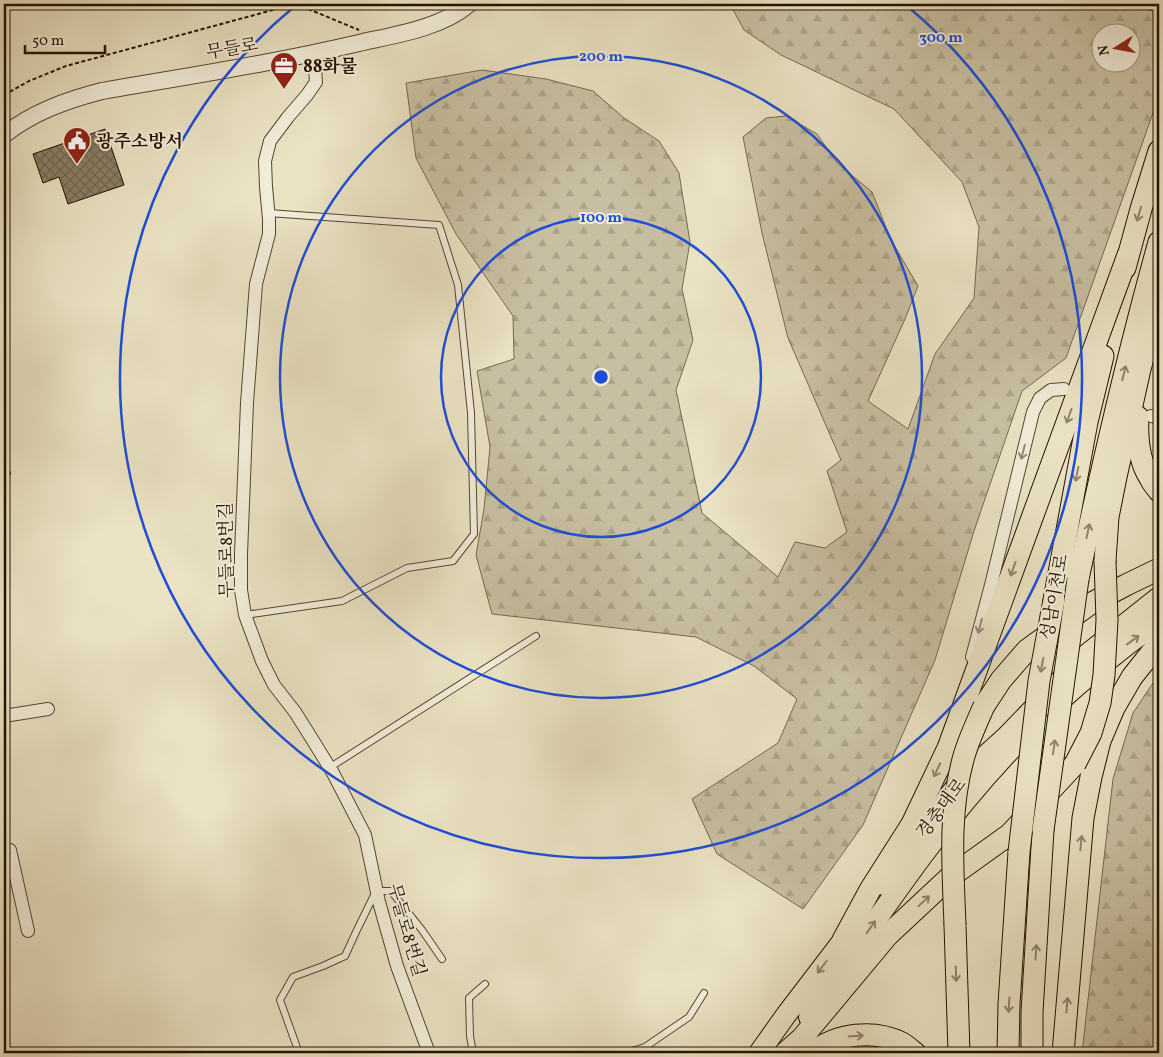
<svg xmlns="http://www.w3.org/2000/svg" width="1163" height="1057" viewBox="0 0 1163 1057" font-family="Vollkorn,'Noto Serif KR',serif">
  <style>
    .forest { fill: url(#forest-firs); stroke: #766851; fill-rule: evenodd }
    .building { fill: url(#building-cross-hatch); stroke: #231200 }
    .lines { fill: none; stroke-linecap: round; stroke-linejoin: round }
    .service-casing { stroke: #554631; stroke-width: 8 }
    .minor-casing { stroke: #554631; stroke-width: 14 }
    .tertiary-casing { stroke: #554631; stroke-width: 18 }
    .primary-casing { stroke: #231200; stroke-width: 22 }
    .trunk-casing { stroke: #231200; stroke-width: 23 }
    .path { stroke: #231200; stroke-width: 2; stroke-dasharray: 4 2.5; stroke-linecap: butt }
    .service { stroke: #f1ecd8; stroke-width: 6 }
    .minor { stroke: #f1ecd8; stroke-width: 12 }
    .tertiary { stroke: #f1ecd8; stroke-width: 16 }
    .primary { stroke: #eae2c3; stroke-width: 20 }
    .trunk { stroke: #eae2c3; stroke-width: 21 }
    .trunk-bridge-casing { stroke: #231200; stroke-width: 23; stroke-linecap: butt }
    .trunk-bridge { stroke: #eae2c3; stroke-width: 21 }
    .oneway { stroke: #90846b }
    .oneway2 { stroke: #948a77 }
    .ring { fill: none; stroke: #1d4ed8; stroke-width: 2.5 }
    .labels { text-anchor: middle; stroke-width: 4; stroke-linejoin: round; paint-order: stroke }
    .street-label { font-size: 18px; fill: #231200; stroke: #f1ecd8 }
    .poi-label { font-size: 18px; font-weight: bold; fill: #231200; stroke: #f1ecd8; text-anchor: start }
    .centre { fill: #1d4ed8; stroke: #f1ecd8; stroke-width: 2.5 }
    .ring-label { font-size: 15px; text-anchor: middle; font-weight: bold; fill: #1d4ed8; stroke: #f1ecd8; stroke-width: 4; stroke-linejoin: round; paint-order: stroke }
  </style>
  <defs>
    <pattern id="forest-firs" width="22" height="20" patternUnits="userSpaceOnUse" patternTransform="scale(1.25)"><rect width="22" height="20" fill="#c8bfa2"/><path d="M5 1l3.5 6h-7zM16 11l3.5 6h-7z" fill="#aca38a"/></pattern>
    <pattern id="building-cross-hatch" width="8" height="8" patternUnits="userSpaceOnUse" patternTransform="scale(1.25)"><rect width="8" height="8" fill="#8a7e65"/><path d="M0 0l8 8M0 8l8-8" fill="none" stroke="#706651"/></pattern>
  </defs>
  <rect width="100%" height="100%" fill="#eae2c3"/>
  <filter id="stains"><feTurbulence type="fractalNoise" baseFrequency=".004" numOctaves="4"/><feColorMatrix values="0 0 0 0 .2 0 0 0 0 .09 0 0 0 0 .02 0 0 0 .5 -.17"/></filter>
  <radialGradient id="worn" r=".72"><stop offset=".6" stop-color="#630" stop-opacity="0"/><stop offset="1" stop-color="#630" stop-opacity=".3"/></radialGradient>
  <g class="forest">
    <path d="M730,4H1128L1159,13V96L1066,358L1022,391L974,531L935,660L863,825L803,909L717,854L692,799L778,743L797,699L754,666L696,637L492,614L476,555L484,509L490,447L477,371L514,359L513,316L456,234L416,158L406,83L482,70L546,79L593,91L624,118L659,141L679,173L690,242L682,289L693,340L676,390L702,513L778,577L795,542L825,548L847,532L827,471L841,460L788,338L762,233L743,137L766,118L786,116L817,134L837,163L872,192L891,240L918,286L905,319L868,401L908,429L935,354L974,298L979,227L962,182L894,109L781,55L744,30ZM1100,32H1130V62H1100Z"/>
    <path d="M1159,674V1053H1082L1113,779L1133,713Z"/>
  </g>
  <path class="building" d="M105,129L124,185L68,204L59,177L43,183L33,154Z"/>
  <g class="lines">
    <defs>
      <g id="service">
        <path d="M4,475L7,473"/>
        <path d="M245,615L342,601L407,568L453,561L474,534L471,413L458,285L439,225L268,213"/>
        <path d="M329,768L536,636"/>
        <path d="M299,1053L280,1000L293,977L323,966L345,956L356,932L376,891H391L422,930L442,959"/>
        <path d="M473,1053L470,1036L469,998L485,984"/>
        <path d="M625,1053L645,1047L689,1017L704,993"/>
      </g>
      <g id="minor">
        <path d="M314,54L316,82L307,95L288,117L270,141L265,161L266,187L269,219V234L256,284L247,403L241,554V590L245,615L262,661L274,685L295,712L312,739L333,773L365,835L379,902L397,966L429,1053"/>
        <path d="M1151,416L1159,418"/>
        <path d="M972,657L991,585L1033,412L1040,398L1051,390L1064,389"/>
        <path d="M4,716L48,709"/>
        <path d="M4,852L10,850L28,931"/>
      </g>
      <path id="tertiary" d="M4,135C33,112 67,100 102,91C188,76 274,63 359,43C394,35 442,28 469,4"/>
      <g id="primary">
        <path d="M1053,707C1087,676 1122,648 1159,621"/>
        <path d="M884,885L966,773L1006,737L1082,658L1159,597"/>
        <path d="M809,1017C875,922 939,823 1020,740"/>
        <path d="M759,1053L786,1015L854,926"/>
      </g>
      <g id="trunk">
        <path d="M1125,268L1141,209L1159,151"/>
        <path d="M1138,417C1137,437 1138,460 1150,478C1152,483 1156,487 1159,491"/>
        <path d="M1105,561L1108,517L1116,477L1140,369L1159,299"/>
        <path d="M1078,579C1102,466 1128,353 1159,242"/>
        <path d="M1054,600L1087,422L1103,356"/>
        <path d="M984,706L1001,680L1027,650L1090,604L1126,585L1159,569"/>
        <path d="M955,925L959,1053"/>
        <path d="M843,940L870,890L912,824L948,748L1128,255"/>
        <path d="M785,1053L802,1038L888,935L950,877L1010,834L1075,764"/>
        <path d="M812,1053C837,1033 874,1029 902,1043C907,1046 911,1050 915,1053"/>
        <path d="M1008,1053L1009,1004L1019,852"/>
        <path d="M1032,1053V1012L1043,830"/>
        <path d="M1063,1053L1083,818L1091,777L1100,741L1114,708L1132,677L1159,643"/>
      </g>
    </defs>
    <use href="#service" class="service-casing"/>
    <use href="#minor" class="minor-casing"/>
    <use href="#tertiary" class="tertiary-casing"/>
    <use href="#primary" class="primary-casing"/>
    <use href="#trunk" class="trunk-casing"/>
    <g class="path">
      <path d="M296,4L359,30"/>
      <path d="M4,95L29,81L66,66L295,4"/>
    </g>
    <use href="#service" class="service"/>
    <use href="#minor" class="minor"/>
    <use href="#tertiary" class="tertiary"/>
    <use href="#primary" class="primary"/>
    <use href="#trunk" class="trunk"/>
    <defs>
      <g id="trunk-bridge">
        <path d="M1075,764L1091,733L1100,703L1104,675L1107,620L1105,561"/>
        <path d="M1043,830L1078,579"/>
        <path d="M1019,852L1039,681L1054,600"/>
        <path d="M955,925C953,869 948,811 964,756C969,739 977,722 984,706"/>
      </g>
    </defs>
    <use href="#trunk-bridge" class="trunk-bridge-casing"/>
    <use href="#trunk-bridge" class="trunk-bridge"/>
  </g>
  <defs><path id="oneway-shaft" d="M-6 0H5M1.5-3L5.5 0L1.5 3" fill="none" stroke-width="1.6" stroke-linecap="round" stroke-linejoin="round" transform="scale(1.25)"/></defs>
  <g class="oneway">
    <use href="#oneway-shaft" transform="translate(1139 214) rotate(106)"/>
    <use href="#oneway-shaft" transform="translate(1124 373) rotate(-76)"/>
    <use href="#oneway-shaft" transform="translate(1069 416) rotate(110)"/>
    <use href="#oneway-shaft" transform="translate(1077 474) rotate(101)"/>
    <use href="#oneway-shaft" transform="translate(1088 531) rotate(-78)"/>
    <use href="#oneway-shaft" transform="translate(1013 569) rotate(110)"/>
    <use href="#oneway-shaft" transform="translate(1133 640) rotate(-36)"/>
    <use href="#oneway-shaft" transform="translate(1042 665) rotate(101)"/>
    <use href="#oneway-shaft" transform="translate(1054 747) rotate(-82)"/>
    <use href="#oneway-shaft" transform="translate(937 770) rotate(115)"/>
    <use href="#oneway-shaft" transform="translate(1081 843) rotate(-85)"/>
    <use href="#oneway-shaft" transform="translate(924 901) rotate(-43)"/>
    <use href="#oneway-shaft" transform="translate(871 927) rotate(-55)"/>
    <use href="#oneway-shaft" transform="translate(1036 952) rotate(-86)"/>
    <use href="#oneway-shaft" transform="translate(822 967) rotate(128)"/>
    <use href="#oneway-shaft" transform="translate(956 974) rotate(88)"/>
    <use href="#oneway-shaft" transform="translate(1009 1005) rotate(93)"/>
    <use href="#oneway-shaft" transform="translate(1067 1005) rotate(-85)"/>
    <use href="#oneway-shaft" transform="translate(856 1036) rotate(-4)"/>
  </g>
  <g class="oneway2">
    <use href="#oneway-shaft" transform="translate(1023 452) rotate(104)"/>
    <use href="#oneway-shaft" transform="translate(980 626) rotate(105)"/>
  </g>
  <g class="ring">
    <circle cx="601" cy="377" r="160"/>
    <circle cx="601" cy="377" r="321"/>
    <path d="M907 6A481 481 0 1 1 295 6"/>
  </g>
  <defs>
    <symbol id="office-pin" viewBox="-11 -11 22 30"><path d="M0 17L-7.5 6A9.5 9.5 0 1 1 7.5 6Z" fill="#8f2418" stroke="#f1ecd8"/><path d="M-6-3h4V-5.5h4V-3h4V5H-6ZM-1-4.5V-3h2v-1.5ZM-6 0V1H6V0Z" fill="#fff"/></symbol>
    <symbol id="civic-pin" viewBox="-11 -11 22 30"><path d="M0 17L-7.5 6A9.5 9.5 0 1 1 7.5 6Z" fill="#8f2418" stroke="#f1ecd8"/><path d="M-.6-6.5H3V-4.5H.6V-3L4-1V1h2V6H-6V1h2V-1L-.6-3ZM-1.2 2.5V6h2.4V2.5Z" fill="#fff"/></symbol>
  </defs>
  <g fill-rule="evenodd">
    <use href="#office-pin" x="268" y="50" width="32" height="43"/>
    <use href="#civic-pin" x="61" y="125" width="32" height="43"/>
  </g>
  <g class="labels">
    <g class="street-label">
      <text transform="translate(232 48) rotate(-10)" y="6">무들로</text>
      <text transform="translate(226 550) rotate(-91)" y="6">무들로8번길</text>
      <text transform="translate(1054 597) rotate(-80)" y="6">성남이천로</text>
      <text transform="translate(941 808) rotate(-53)" y="6">경충대로</text>
      <text transform="translate(407 930) rotate(74)" y="6">무들로8번길</text>
    </g>
    <g class="poi-label">
      <text x="303" y="72">88화물</text>
      <text x="96" y="147">광주소방서</text>
    </g>
  </g>
  <circle cx="601" cy="377" r="8" class="centre"/>
  <g class="ring-label">
    <text x="941" y="42">300 m</text>
    <text x="601" y="61">200 m</text>
    <text x="601" y="222">100 m</text>
  </g>
  <rect width="1163" height="1057" fill="none" stroke="#eae2c3" stroke-width="20"/>
  <rect x="5" y="5" width="1153" height="1047" fill="none" stroke="#231200" stroke-width="2.5"/>
  <rect x="10" y="10" width="1143" height="1037" fill="none" stroke="#231200"/>
  <g transform="translate(1116 48) rotate(259)"><circle r="24" fill="#f1ecd8" stroke="#9f9582"/>
  <path d="M0-4L9 19L0 12L-9 19Z" fill="#8f2418"/>
  <text y="-8" font-size="14" font-weight="bold" text-anchor="middle" fill="#231200">N</text>
  </g>
  <path d="M25 45v8h80v-8" fill="none" stroke="#231200" stroke-width="2.5"/>
  <text x="32" y="45" font-size="15" fill="#231200" stroke="#f1ecd8" stroke-width="4" paint-order="stroke">50 m</text>
  <rect width="100%" height="100%" filter="url(#stains)"/>
  <rect width="100%" height="100%" fill="url(#worn)"/>
</svg>
